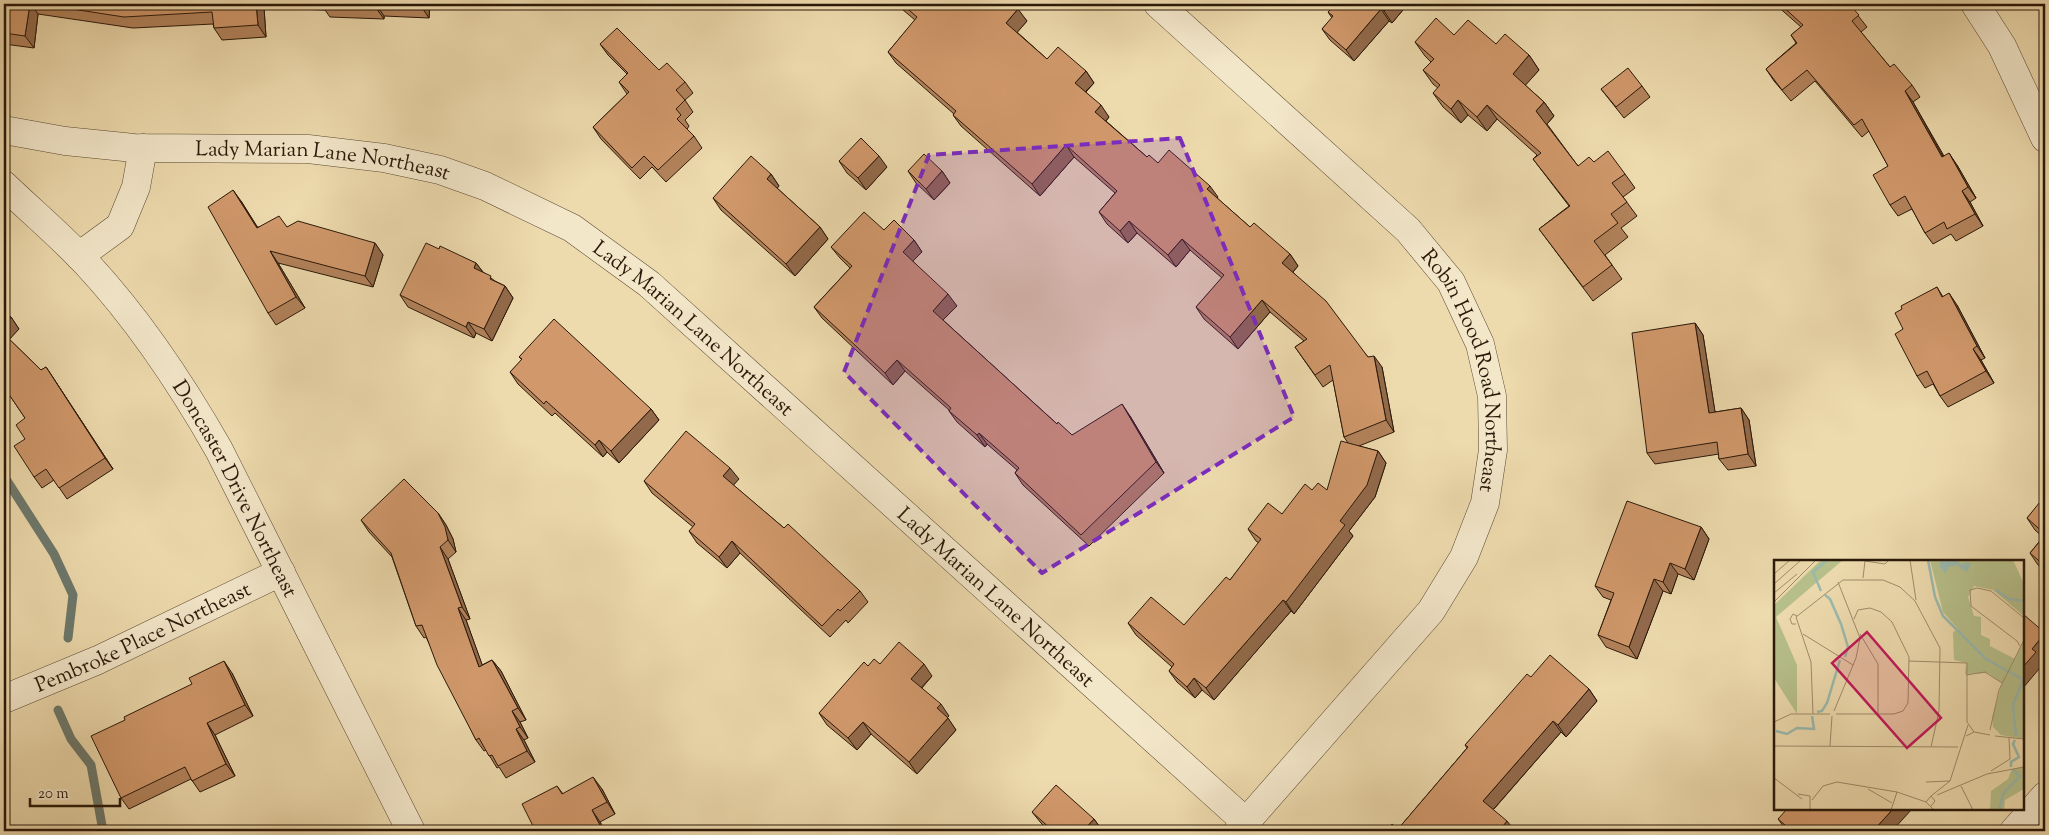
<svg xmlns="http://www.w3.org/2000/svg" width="2049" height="835" viewBox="0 0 2049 835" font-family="'Sorts Mill Goudy',serif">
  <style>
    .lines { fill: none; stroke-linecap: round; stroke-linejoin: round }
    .stream { stroke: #6d796d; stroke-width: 9 }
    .minor-casing { stroke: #5b4832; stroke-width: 29 }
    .minor { stroke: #f3e7ca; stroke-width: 28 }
    .wall { fill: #b3835c; stroke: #2a1809 }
    .shaded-wall { fill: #926a4b; stroke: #2a1809 }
    .building { fill: #d0986b; stroke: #2a1809 }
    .marked { fill: #7b2cbf; fill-opacity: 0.2; stroke: #7b2cbf; stroke-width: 4; stroke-dasharray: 10 6; stroke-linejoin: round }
    .labels { text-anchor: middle; stroke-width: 4; stroke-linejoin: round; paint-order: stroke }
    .street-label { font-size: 21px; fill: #2a1809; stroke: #f3e7ca }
    .inset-river { fill: none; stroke: #9abaaf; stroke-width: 2.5 }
    .inset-road { fill: none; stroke: #9f8c6b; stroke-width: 1 }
    .view { fill: #c2185b; fill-opacity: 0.15; stroke: #c2185b; stroke-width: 2.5 }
    .inset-edge { fill: none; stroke: #2a1809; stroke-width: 2.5 }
  </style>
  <rect width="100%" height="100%" fill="#eddaad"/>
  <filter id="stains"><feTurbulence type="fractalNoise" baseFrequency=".004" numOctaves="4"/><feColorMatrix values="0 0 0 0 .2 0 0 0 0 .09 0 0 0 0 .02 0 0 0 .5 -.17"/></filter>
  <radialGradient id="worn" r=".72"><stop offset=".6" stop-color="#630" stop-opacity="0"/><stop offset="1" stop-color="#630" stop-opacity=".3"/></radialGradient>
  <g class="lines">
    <g class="stream">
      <path d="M4,476L54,554L73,595L68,638"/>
      <path d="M58,710L71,739L91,765L103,831"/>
    </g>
    <defs>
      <g id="minor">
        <path id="s1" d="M1158,4L1408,230L1451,282L1480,344L1492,396L1493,450L1485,503L1464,557L1431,611L1238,831"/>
        <path d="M1975,4L2002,46L2045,138"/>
        <path id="s2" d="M4,130L65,141L134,148L308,149L384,158L440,170L485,186L572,228L649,284L1246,822"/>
        <path id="s3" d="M4,185C31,211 61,236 87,264C139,320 181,383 219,450L411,831"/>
        <path d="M79,256L120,226L136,187L143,148"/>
        <path id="s4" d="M4,699L98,660L281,572"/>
        <path d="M2014,831L2045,796"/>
      </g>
    </defs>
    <use href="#minor" class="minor-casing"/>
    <use href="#minor" class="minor"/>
  </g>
  <g class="wall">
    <path d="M4,4H430L429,18L384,16V19L330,17L325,10L264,8L266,37L222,40L214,28L213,24L133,28L38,14L34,48L4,44Z"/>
    <path d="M896,4H1012L1027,21L1017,32L1047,59L1086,71L1094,83L1086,92L1109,117L1106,121L1147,157L1158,163L1218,197L1217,198L1250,227L1290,254L1298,266L1293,272L1368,357L1382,367L1394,432L1359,446L1378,451L1386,463L1375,497L1349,531L1353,536L1294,614L1291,611L1214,700L1202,690L1195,698L1177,682L1169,671L1172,667L1136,635L1128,623L1184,625L1230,580L1259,543L1256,541L1248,529L1282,514L1312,490H1327L1348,443L1344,437L1333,380L1323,387L1295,347L1304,341L1270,312L1238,349L1204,319L1196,307L1222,278L1190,250L1176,267L1137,233L1128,243L1107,224L1099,212L1115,193L1074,157L1040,196L961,126L953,115L954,114L896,63L888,52L915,20Z"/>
    <path d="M1336,4H1408L1392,23L1389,21L1354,61L1330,40L1322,29L1332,18L1328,12Z"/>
    <path d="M1775,4H1849L1867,27L1861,32L1890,67L1912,85L1920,97L1913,102L1944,156L1957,165L1976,198L1970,202L1983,226L1956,241L1951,234L1933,244L1925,233L1912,209L1898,216L1890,205L1888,166L1869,131L1862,137L1815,81L1791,101L1774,81L1766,69L1796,43L1791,35L1801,27Z"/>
    <path d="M1454,35L1496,44L1529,55L1539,70L1525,85L1544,102L1554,116L1547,124L1578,166L1594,162L1625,174L1635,188L1623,197L1637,216L1621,228L1628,237L1605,255L1622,279L1593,301L1539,229L1569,206L1533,159L1537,155L1497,119L1487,131L1468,115L1461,123L1443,107L1433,93L1438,88L1433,84L1423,70L1431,62L1425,56L1415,42Z"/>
    <path d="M600,44L685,82L693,93L685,100L693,112L685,120L689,126L687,129L694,136L702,148L666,182L652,167L640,179L601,139L593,127L627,94L619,82L627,74L608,55Z"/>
    <path d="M1642,86L1650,97L1624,118L1601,89Z"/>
    <path d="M839,161L887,167L866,190L847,173Z"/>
    <path d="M908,171H942L950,183L934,200L916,183Z"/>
    <path d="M771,174L779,186L777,188L820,227L828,239L795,276L721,210L713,198Z"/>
    <path d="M241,201L257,227H287L375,243L383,255L373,287L278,263L305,308L276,325L268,313Z"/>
    <path d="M884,230L914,240L922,252L913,261L957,306L943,320L1057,424L1072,435L1130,416L1164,473L1089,546L1023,485L1015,473L1017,470L987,444L985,447L957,422L949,411V410L905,371L893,385L822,318L814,307L850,268L840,258L831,247Z"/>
    <path d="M439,249L476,263L483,272L495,281L505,286L513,298L492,341L476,333L474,338L408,307L400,295Z"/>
    <path d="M1937,287L1943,297L1957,305L1985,358L1981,360L1994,383L1948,407L1940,396L1933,384L1925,388L1917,376L1903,329L1902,309Z"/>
    <path d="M11,317L19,329L9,339L41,370L46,367L113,469L67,499L54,480L42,488L34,477L25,439V418L4,387Z"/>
    <path d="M1695,323L1703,335L1715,412L1741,408L1749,420L1756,466L1728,470L1719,459V454L1655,464L1647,453Z"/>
    <path d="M519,357L651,409L659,420L619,463L607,452L603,457L555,413L552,416L518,384L510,372L522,360Z"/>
    <path d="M739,479L733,485L784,528L860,591L868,602L848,623L846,620L830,637L740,553L727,568L697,543L689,531L693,527L652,493L644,481Z"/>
    <path d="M2045,498V571L2038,565L2030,553L2043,537L2035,530L2027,518Z"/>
    <path d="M438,513L446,525L453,539L456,552L448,559L470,619L466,620L482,665L492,660L501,671L526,720L520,722L528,738L524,740L535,762L506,778L499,767L497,768L486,750L484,751L476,740L426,637L424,638L416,626L392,557L369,532L361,520Z"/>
    <path d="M1701,527L1709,539L1694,580L1678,574L1671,594L1663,591L1637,659L1606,647L1598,635L1611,600L1603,597L1595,586Z"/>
    <path d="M880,664L932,676L922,688L949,716L947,717L956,730L917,774L871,734L857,750L827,725L819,713L868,666Z"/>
    <path d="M232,673L253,716L215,735L235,776L200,792L191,779L129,809L121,798Z"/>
    <path d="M1531,677L1589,689L1597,701L1566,737L1561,732L1494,809L1398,829L1467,748L1465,745Z"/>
    <path d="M557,786L563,794L602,789L615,814L600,822L605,831H532L535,830Z"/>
    <path d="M1032,812L1094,819L1102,830L1101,831H1049L1041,823Z"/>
    <path d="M1778,819L1892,831H1787Z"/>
  </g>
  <g class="shaded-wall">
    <path d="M30,4H31L38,14L34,48L25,36Z"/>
    <path d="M256,4H261L264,8L266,37L258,25Z"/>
    <path d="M376,4L384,16V19L376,8Z"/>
    <path d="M421,4H430L429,18L421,6Z"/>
    <path d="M1390,4H1408L1392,23L1384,11Z"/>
    <path d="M1018,9L1027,21L1015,35L1006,23Z"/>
    <path d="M1381,9L1389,21L1354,61L1346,50Z"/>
    <path d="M1529,55L1539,70L1523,88L1513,74Z"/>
    <path d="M1086,71L1094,83L1083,94L1075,83Z"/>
    <path d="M1905,91L1913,102L1950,169L1942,157Z"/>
    <path d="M1458,100L1468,115L1461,123L1451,109Z"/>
    <path d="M1544,102L1554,116L1546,125L1536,111Z"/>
    <path d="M1101,105L1109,117L1103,124L1095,112Z"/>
    <path d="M1487,105L1497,119L1487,131L1477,117Z"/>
    <path d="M1066,145L1074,157L1040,196L1032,184Z"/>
    <path d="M1949,153L1957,165L1976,198L1968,187Z"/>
    <path d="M879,156L887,167L866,190L858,178Z"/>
    <path d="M942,171L950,183L934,200L926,189Z"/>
    <path d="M771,174L779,186L775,191L767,179Z"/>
    <path d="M1210,186L1218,197L1215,201L1207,189Z"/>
    <path d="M233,190L241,201L265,239L257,228Z"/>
    <path d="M1962,191L1970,202L1983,226L1975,214Z"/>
    <path d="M1129,221L1137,233L1128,243L1120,231Z"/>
    <path d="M820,227L828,239L795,276L786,264Z"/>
    <path d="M1182,239L1190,250L1176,267L1168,255Z"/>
    <path d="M914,240L922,252L911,263L903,252Z"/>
    <path d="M375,243L383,255L373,287L365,276Z"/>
    <path d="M270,251L278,263L305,308L296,297Z"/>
    <path d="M1290,254L1298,266L1291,274L1282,263Z"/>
    <path d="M476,263L485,275L474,268Z"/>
    <path d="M505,286L513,298L492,341L484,329Z"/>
    <path d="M1949,293L1957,305L1985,358L1977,346Z"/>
    <path d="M948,294L957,306L941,322L933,311Z"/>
    <path d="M1262,300L1270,312L1238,349L1230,337Z"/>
    <path d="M11,317L19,329L8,341L4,336V325Z"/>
    <path d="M468,322L476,333L474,338L466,327Z"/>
    <path d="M1695,323L1703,335L1717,425L1709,413Z"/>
    <path d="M1973,349L1981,360L1994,383L1986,371Z"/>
    <path d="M1374,356L1382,367L1394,432L1386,420Z"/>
    <path d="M897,360L905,371L893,385L885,373Z"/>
    <path d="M46,367L54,379L113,469L105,458Z"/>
    <path d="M1122,404L1130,416L1164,473L1156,462Z"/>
    <path d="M1741,408L1749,420L1756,466L1748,454Z"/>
    <path d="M651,409L659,420L619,463L611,451Z"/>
    <path d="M979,433L987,444L985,447L977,435Z"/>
    <path d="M599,440L607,452L603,457L595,445Z"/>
    <path d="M1378,451L1386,463L1375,497L1349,531L1353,536L1294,614L1286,602L1340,521Z"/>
    <path d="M730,468L739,479L731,488L723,476Z"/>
    <path d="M438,513L446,525L453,539L456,552L448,540Z"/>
    <path d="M1701,527L1709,539L1694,580L1685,569Z"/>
    <path d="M732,541L740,553L727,568L719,557Z"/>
    <path d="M440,547L448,559L470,619L462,607Z"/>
    <path d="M1670,563L1678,574L1671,594L1663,582Z"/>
    <path d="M1654,579L1663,591L1637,659L1629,647Z"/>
    <path d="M1283,600L1291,611L1214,700L1206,688Z"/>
    <path d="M458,608L466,620L487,678L479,667Z"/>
    <path d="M2045,634V655L2041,659L2044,663L2023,688V667L2032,649Z"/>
    <path d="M492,660L501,671L526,720L518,708Z"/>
    <path d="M224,661L232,673L253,716L245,705Z"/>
    <path d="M924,664L932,676L919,690L911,679Z"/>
    <path d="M1194,678L1202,690L1195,698L1187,687Z"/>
    <path d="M1589,689L1597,701L1566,737L1558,725Z"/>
    <path d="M941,704L949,716L945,720L937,708Z"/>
    <path d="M512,711L520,722L528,738L520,727Z"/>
    <path d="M948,718L956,730L917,774L909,762Z"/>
    <path d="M1553,721L1561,732L1491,812L1483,801Z"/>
    <path d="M863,722L871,734L857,750L848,738Z"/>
    <path d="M207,723L215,735L235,776L226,764Z"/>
    <path d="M516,729L524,740L535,762L527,751Z"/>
    <path d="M593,777L602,789L615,814L607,802Z"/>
    <path d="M1893,809H1912L1892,831H1873Z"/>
    <path d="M592,810L600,822L605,831H603Z"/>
    <path d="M1094,819L1102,830L1101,831H1083Z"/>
    <path d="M1507,821L1515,831H1499Z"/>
  </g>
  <g class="building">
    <path d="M4,4H30L25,36L4,33Z"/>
    <path d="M40,4H256L258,25L214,28L212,12L124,17Z"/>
    <path d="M321,4H421V6L376,4V8L321,5Z"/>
    <path d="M902,4H1012L1018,9L1006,23L1047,59L1058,47L1086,71L1075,83L1101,105L1095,112L1147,157L1149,155L1158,163L1169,150L1210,186L1207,189L1250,227L1254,223L1290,254L1282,263L1326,301L1368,357L1374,356L1386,420L1344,437L1330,365L1315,375L1295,347L1307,339L1262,300L1230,337L1196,307L1224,275L1182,239L1168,255L1129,221L1120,231L1099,212L1117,191L1066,145L1032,184L953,115L956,111L888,52L917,17Z"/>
    <path d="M1336,4H1390L1384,11L1381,9L1346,50L1322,29L1333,16L1328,12Z"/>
    <path d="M1780,4H1849L1859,15L1852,21L1890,67L1894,64L1912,85L1905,91L1942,157L1949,153L1968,187L1962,191L1975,214L1947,229L1944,222L1925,233L1905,196L1890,205L1873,175L1888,166L1862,119L1854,125L1807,70L1782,90L1766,69L1797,43L1791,35L1803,25Z"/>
    <path d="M1436,18L1454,35L1468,20L1496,44L1505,34L1529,55L1513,74L1544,102L1536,111L1578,166L1589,157L1594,162L1608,151L1625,174L1612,183L1627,202L1611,214L1618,223L1594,241L1612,265L1583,287L1539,229L1570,206L1533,159L1541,153L1487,105L1477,117L1458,100L1451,109L1433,93L1440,85L1423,70L1434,59L1415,42Z"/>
    <path d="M617,28L659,70L667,63L685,82L676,90L685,100L676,109L681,115L677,119L694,136L658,170L644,156L632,168L593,127L629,92L619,82L628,73L600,44Z"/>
    <path d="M1628,68L1642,86L1616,107L1601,89Z"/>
    <path d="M861,138L879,156L858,178L839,161Z"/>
    <path d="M924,154L942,171L926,189L908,171Z"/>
    <path d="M751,156L771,174L767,179L820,227L786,264L713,198Z"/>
    <path d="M233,190L257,228L279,216L287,227L298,221L375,243L365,276L270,251L296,297L268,313L208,207Z"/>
    <path d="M864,212L884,230L894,220L914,240L903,252L948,294L933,311L1057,424L1058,422L1072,435L1122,404L1156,462L1081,535L1015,473L1019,468L979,433L977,435L949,411L951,408L897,360L885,373L814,307L852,266L831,247Z"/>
    <path d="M426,243L439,249L440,246L476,263L474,268L491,276L490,279L505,286L484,329L468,322L466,327L400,295Z"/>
    <path d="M1937,287L1942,297L1949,293L1977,346L1973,349L1986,371L1940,396L1927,371L1917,376L1895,334L1903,329L1895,313L1902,309L1901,306Z"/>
    <path d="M4,311L11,317L4,325Z"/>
    <path d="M554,319L651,409L611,451L599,440L595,445L546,401L544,404L510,372L522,359L519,357Z"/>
    <path d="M1695,323L1709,413L1741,408L1748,454L1719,459L1717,442L1647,453L1632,333Z"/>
    <path d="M4,334L41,370L46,367L105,458L59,488L46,469L34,477L14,446L25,439L16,425L25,418L4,387Z"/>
    <path d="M686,431L730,468L723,476L784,528L788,524L860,591L840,611L838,609L822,626L732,541L719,557L689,531L695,524L644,481Z"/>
    <path d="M1341,441L1378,451L1367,485L1340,521L1345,525L1286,602L1283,600L1206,688L1194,678L1187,687L1169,671L1174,664L1128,623L1151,597L1184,625L1226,577L1230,580L1261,539L1248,529L1268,503L1282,514L1305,484L1312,490L1318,483L1327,490Z"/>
    <path d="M404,479L438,513L445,527L448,540L440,547L462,607L458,608L479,667L492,660L518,708L512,711L520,727L516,729L527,751L498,766L492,755L489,756L479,738L476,740L437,665L422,625L416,626L391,553L361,520Z"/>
    <path d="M2044,497L2045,498V534L2027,518Z"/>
    <path d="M1627,501L1701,527L1685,569L1670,563L1663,582L1654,579L1629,647L1598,635L1614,593L1595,586Z"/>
    <path d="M2045,535V566L2030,553Z"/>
    <path d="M2023,614L2045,633L2032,649L2036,652L2023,667Z"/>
    <path d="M899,642L924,664L911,679L941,704L937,708L948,718L909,762L863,722L848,738L819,713L864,662L868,666L874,659L880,664Z"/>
    <path d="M1550,655L1589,689L1558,725L1553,721L1483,801L1507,821L1499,831H1387L1392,824L1398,829L1468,747L1465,745L1527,674L1531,677Z"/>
    <path d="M224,661L245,705L207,723L226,764L192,781L185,767L121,798L91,736L125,720L124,717L192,684L189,678Z"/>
    <path d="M593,777L607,802L592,810L603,831H532L535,830L522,804L557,786L562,794Z"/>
    <path d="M1056,785L1094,819L1083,831H1051L1052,830L1032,812Z"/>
    <path d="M1787,809H1893L1873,831H1792L1778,819Z"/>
    <path d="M293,829L294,831H287Z"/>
  </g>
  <path class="marked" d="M1180,138L1294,417L1042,573L844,372L929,155Z"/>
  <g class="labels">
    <g class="street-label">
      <text dy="7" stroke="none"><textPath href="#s2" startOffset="321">Lady Marian Lane Northeast</textPath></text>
      <text dy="7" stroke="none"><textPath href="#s2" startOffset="741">Lady Marian Lane Northeast</textPath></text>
      <text dy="7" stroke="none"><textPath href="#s1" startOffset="494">Robin Hood Road Northeast</textPath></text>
      <text dy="7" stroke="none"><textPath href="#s3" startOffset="385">Doncaster Drive Northeast</textPath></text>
      <text dy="7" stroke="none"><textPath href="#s2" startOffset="1146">Lady Marian Lane Northeast</textPath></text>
      <text dy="7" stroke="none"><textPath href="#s4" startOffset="152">Pembroke Place Northeast</textPath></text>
    </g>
  </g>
  <g transform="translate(1774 560)">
    <rect width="250" height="250" fill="#eddaad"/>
    <path d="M47,0H69L2,57L23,105V154L0,118V45ZM156,0H239L250,24V56L219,30L200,26L194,37L200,56L207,57V75L216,79V86L241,99L250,79V179L227,175L219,167L218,158L228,123L214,113L191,114L192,103L180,100L179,72L184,69L169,52ZM250,206V229L231,240L230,250H216L217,231L234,219L238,209Z" fill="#b7c08b"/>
    <path d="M167,0H183L187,5L192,2L197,4L193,12L182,5L175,7L171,13L165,6Z" fill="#9abaaf"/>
    <path class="inset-river" d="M154,0L161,37L169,56L212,99L250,120M222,30L235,39L250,41M47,31L39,12L53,0M51,35L56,39L67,64L74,87L71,97M43,152L48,151L53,143L66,100M2,171L13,174L23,168L40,169L38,156M242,176L239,145L249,120M237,207V202L245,197L239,184L241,180M225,250L229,234L246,216L239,210"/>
    <path class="inset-road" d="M136,0L142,40M0,14L16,0M89,18L91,1L111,4L115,0M0,24L27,0M0,33L23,14M0,42L42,0M22,64H18L16,59L19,54L23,56M29,74L79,105M86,74L104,104V154M246,86L243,81L197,46L196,30L203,28L217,31L250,58M135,101L193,103V162L200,172M192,115L211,112L228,123M250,144V163M60,151L82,98L86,78L64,22M39,154L37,102L22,57L69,20H109L126,27L141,41L166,88L165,151L157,187M62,154H120L129,151L134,143L135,97L118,62L107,52L96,48L84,50L80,59M0,162L17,154H56M216,170L225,130L250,80M192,176L200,172L216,175M221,176L250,179M0,186L184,187M56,186L58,156M217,211L236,199L235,178M0,218L28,239M152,222L176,221M187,226L199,250M94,229L118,243M24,234L36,236V250M163,235L213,214L250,207M157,236L176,221L194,165M38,240L49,226L63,222L123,232L152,242M157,246L161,241L157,236L152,242L160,250M117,250L123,232"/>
    <path class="view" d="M93,72L167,158L133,188L58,103Z"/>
    <rect width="250" height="250" class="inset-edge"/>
  </g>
  <rect width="2049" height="835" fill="none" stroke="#eddaad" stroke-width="20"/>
  <rect x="5" y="5" width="2039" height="825" fill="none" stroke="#2a1809" stroke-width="2.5"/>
  <rect x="10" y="10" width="2029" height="815" fill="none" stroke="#2a1809"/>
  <path d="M30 798v8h90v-8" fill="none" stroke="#2a1809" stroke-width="2.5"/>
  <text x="38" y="798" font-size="15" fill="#2a1809" stroke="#f3e7ca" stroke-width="4" paint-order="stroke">20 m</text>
  <rect width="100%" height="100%" filter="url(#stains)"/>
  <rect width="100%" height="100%" fill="url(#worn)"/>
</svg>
